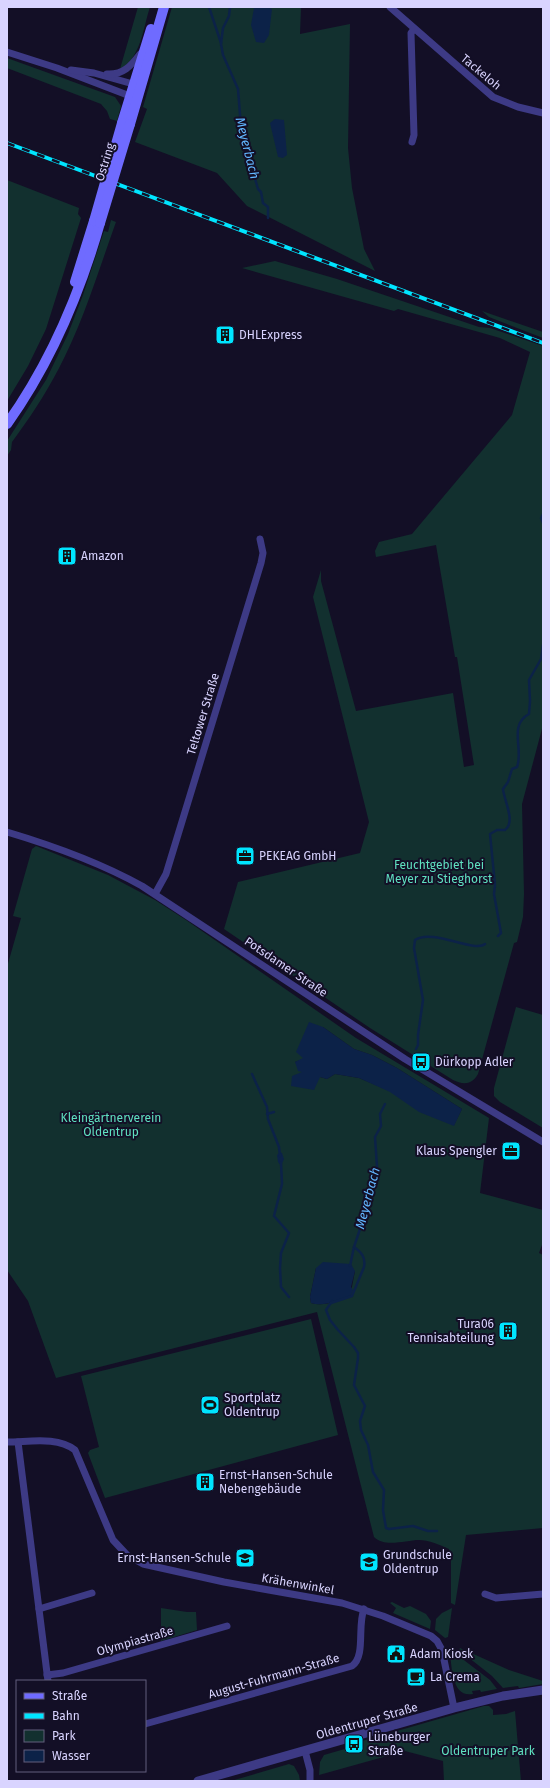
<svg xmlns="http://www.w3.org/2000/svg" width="550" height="1788" viewBox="0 0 550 1788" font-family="'Fira Sans',sans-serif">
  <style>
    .green { fill: #12302f; fill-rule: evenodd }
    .water { fill: #0c2248 }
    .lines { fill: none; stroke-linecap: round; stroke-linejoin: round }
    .stream { stroke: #0c2248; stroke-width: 2.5 }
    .minor { stroke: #3d3a85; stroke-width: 7 }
    .tertiary { stroke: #3d3a85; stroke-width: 9 }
    .secondary { stroke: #6f6bff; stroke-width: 10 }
    .rail-casing { stroke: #00e5ff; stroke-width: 4 }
    .rail { stroke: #130f26; stroke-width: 2.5; stroke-dasharray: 8; stroke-linecap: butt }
    .secondary-bridge { stroke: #6f6bff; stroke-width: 10 }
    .labels { text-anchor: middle; stroke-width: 4; stroke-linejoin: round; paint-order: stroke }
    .street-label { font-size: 12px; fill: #d9d4ff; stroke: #130f26 }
    .poi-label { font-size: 12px; fill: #d9d4ff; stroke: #130f26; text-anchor: start }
    .park-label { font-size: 12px; fill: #5fe0c0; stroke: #130f26 }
    .water-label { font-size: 13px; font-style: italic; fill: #62b6ff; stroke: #130f26 }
  </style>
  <rect width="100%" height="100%" fill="#130f26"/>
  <g class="green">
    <path d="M138,7H150C143,28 141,58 120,69Z"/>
    <path d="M172,7H301L300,34L350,24L348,148L352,188L364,249L375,271L247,206L217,173L135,142L147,109L143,107Z"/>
    <path d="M7,58L115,97L121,106L117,121L110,119L107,111L101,104L7,68Z"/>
    <path d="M7,180L79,208L78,214L81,218L46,329L28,366L7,401Z"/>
    <path d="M111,220L116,222C98,272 83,323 58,370C45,395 29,419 12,442L11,450L7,456V441L46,380L68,334L83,295L104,231L108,232Z"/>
    <path d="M275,261L337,279L479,327L490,328L543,346V725L522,804L524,894L523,917L517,942L514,943L478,1074C472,1085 463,1085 453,1080L370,1028L224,929L238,882L360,853L369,822L313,597L321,570V581L356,711L453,693L464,767L474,765L457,657H455L436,545L376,557L375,551L379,542L412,534L512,415L530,352L500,338L398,309L394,311L242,268Z"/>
    <path d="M482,311L543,332V338L489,317Z"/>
    <path d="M36,846L108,875L155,900L186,920L356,1038L489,1118L480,1193L543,1210V1242L539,1253L543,1255V1528L466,1535L455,1605L451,1603V1556L449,1549C441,1545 428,1540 419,1540C406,1540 385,1548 374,1537L317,1312L56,1378L28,1301L7,1270V967L21,918L13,916L32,849ZM323,1027L354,1049L372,1055L397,1068L462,1109L454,1125L390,1091L359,1078L335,1074L327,1079L303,1072L295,1062L303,1059ZM316,1268L355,1271L350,1297C337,1300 325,1307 311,1303L310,1297Z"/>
    <path d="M516,1007L543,1015V1128L500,1102L494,1096V1088Z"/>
    <path d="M311,1319L338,1435L105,1498L88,1453L90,1450L99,1447L81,1376Z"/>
    <path d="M392,1602L404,1608L410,1606L426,1614L431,1621L430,1629L393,1613L396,1608L390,1603Z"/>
    <path d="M161,1608L187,1612H196L197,1630L161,1641Z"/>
    <path d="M452,1608L448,1637L445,1638L435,1630L436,1619L442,1613Z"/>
    <path d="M460,1648L509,1670L543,1681V1684L519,1688L518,1686L503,1688L492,1676L459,1650Z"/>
    <path d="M452,1651L490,1680L497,1689L481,1692L480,1690L472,1691L473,1694C452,1698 452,1668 450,1654Z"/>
    <path d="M484,1706H489L493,1710V1715L506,1714L515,1711L521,1781H444L443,1761L405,1751L319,1775L320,1762L324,1755L362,1744V1741Z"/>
    <path d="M289,1764L294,1766L299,1775L300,1781H231Z"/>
  </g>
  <g class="water">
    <path d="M258,7H267L272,9L269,35L264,43L256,42L251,25L254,8Z"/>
    <path d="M275,119L284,120L287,155L283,158L278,157L270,123Z"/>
    <path d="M309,1022L323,1027L354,1049L372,1055L397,1068L462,1109L454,1126L419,1112L390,1092L359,1078L335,1074L327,1079L320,1077L314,1090L291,1086L292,1076L302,1072L298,1071L295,1062L303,1058L296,1052Z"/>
    <path d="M280,1152L282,1153L284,1159L281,1166L278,1162L277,1155Z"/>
    <path d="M323,1262L351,1264L355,1271L351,1287L353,1290L350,1297C337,1300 324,1307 311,1303L310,1297L316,1268Z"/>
  </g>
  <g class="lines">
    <g class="stream">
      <path d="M209,7L221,43"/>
      <path d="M230,7L229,16L223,28L221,44L223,55L238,89L241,127L248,140L254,175L258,189L261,192L263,203L268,207V218"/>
      <path d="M543,514L541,518L543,523"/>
      <path d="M498,936L501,933L494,894L495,885L490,834L497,830H505C516,822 504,800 503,789L508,782L512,769L517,767C524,750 508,725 529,714L530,701L529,680L541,659L543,645"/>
      <path d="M416,1049L418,1045V1035L423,1000L414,948L415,940C432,928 474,953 485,944"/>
      <path d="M252,1074L267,1107L268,1119L279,1147L280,1156"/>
      <path d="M267,1114L274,1112"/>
      <path d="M281,1163L282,1184L274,1216L289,1233L281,1253L280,1268L281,1287L289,1297"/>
      <path d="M350,1266L354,1247"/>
      <path d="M332,1301L326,1310L330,1320L338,1330L354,1347L358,1353V1358L354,1385L365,1406L360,1421L361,1430L368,1445L373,1472L384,1490L383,1510L386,1528L389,1529L413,1526L428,1531H437"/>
      <path d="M331,1303L352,1296L364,1267C366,1257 361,1252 354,1247L365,1214L368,1196L377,1167L375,1137L381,1126L380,1114L385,1104"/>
    </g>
    <g class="minor">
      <path d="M390,7L493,97L518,107L543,113"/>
      <path d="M7,52L57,68L130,96H133"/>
      <path d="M71,70L94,73L133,84L137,87"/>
      <path d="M107,74C123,75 131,66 140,54"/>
      <path d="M412,142L414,135L411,33L414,29"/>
      <path d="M7,832C54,846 99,862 142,886L405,1059L543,1142"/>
      <path d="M155,894L166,874L261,563L263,553L260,539"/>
      <path d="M7,1442C29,1442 57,1436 75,1450L113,1540L127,1555L143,1564L224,1582L342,1603L383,1616L431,1636L437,1641L442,1650L454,1708"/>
      <path d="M18,1442L48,1681"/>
      <path d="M485,1594L496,1598L543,1594"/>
      <path d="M39,1609L92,1593"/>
      <path d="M47,1675L63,1673L227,1626"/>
      <path d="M145,1724L352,1666C366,1656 357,1626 364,1609"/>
      <path d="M305,1751L310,1770V1781"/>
    </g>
    <path class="tertiary" d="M198,1781L454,1708L503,1696L543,1690"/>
    <g class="secondary">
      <path d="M122,123L151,29"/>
      <path d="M130,124L164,7"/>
      <path d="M75,282L94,221"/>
      <path d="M7,424C49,365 80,293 100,223"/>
    </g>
    <defs>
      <path id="rail" d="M7,143L543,343"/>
    </defs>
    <use href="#rail" class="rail-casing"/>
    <use href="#rail" class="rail"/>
    <g class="secondary-bridge">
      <path d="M94,221L122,123"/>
      <path d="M100,223L130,124"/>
    </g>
  </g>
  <defs>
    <symbol id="building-square" viewBox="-11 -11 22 22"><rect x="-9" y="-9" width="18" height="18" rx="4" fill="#00e5ff" stroke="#130f26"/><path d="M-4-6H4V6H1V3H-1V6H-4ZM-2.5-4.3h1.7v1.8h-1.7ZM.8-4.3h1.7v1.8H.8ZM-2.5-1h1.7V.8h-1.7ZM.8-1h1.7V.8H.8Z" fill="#111"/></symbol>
    <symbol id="office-square" viewBox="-11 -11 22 22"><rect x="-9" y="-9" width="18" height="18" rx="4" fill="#00e5ff" stroke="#130f26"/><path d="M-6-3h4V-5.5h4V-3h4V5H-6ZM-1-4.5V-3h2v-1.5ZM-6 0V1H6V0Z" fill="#111"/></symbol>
    <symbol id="bus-square" viewBox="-11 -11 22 22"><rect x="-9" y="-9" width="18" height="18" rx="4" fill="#00e5ff" stroke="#130f26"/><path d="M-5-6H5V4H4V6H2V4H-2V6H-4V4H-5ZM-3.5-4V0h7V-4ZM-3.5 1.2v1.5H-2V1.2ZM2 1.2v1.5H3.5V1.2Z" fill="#111"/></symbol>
    <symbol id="stadium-square" viewBox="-11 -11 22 22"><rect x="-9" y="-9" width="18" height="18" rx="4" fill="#00e5ff" stroke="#130f26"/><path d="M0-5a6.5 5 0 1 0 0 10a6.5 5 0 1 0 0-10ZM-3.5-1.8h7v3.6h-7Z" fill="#111"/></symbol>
    <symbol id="school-square" viewBox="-11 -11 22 22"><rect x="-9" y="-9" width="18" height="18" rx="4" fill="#00e5ff" stroke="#130f26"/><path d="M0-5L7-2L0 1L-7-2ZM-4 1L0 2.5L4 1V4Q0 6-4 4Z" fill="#111"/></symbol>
    <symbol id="civic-square" viewBox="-11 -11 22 22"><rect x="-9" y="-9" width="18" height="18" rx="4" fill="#00e5ff" stroke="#130f26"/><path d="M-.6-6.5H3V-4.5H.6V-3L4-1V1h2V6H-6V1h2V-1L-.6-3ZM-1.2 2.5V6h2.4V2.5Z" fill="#111"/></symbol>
    <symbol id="cafe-square" viewBox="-11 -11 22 22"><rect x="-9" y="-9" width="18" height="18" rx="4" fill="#00e5ff" stroke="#130f26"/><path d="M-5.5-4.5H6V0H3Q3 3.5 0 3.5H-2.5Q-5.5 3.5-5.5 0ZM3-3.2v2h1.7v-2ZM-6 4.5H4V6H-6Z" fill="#111"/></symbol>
  </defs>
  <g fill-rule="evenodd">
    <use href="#building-square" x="214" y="324" width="22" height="22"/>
    <use href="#building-square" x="56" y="545" width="22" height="22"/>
    <use href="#office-square" x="234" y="845" width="22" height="22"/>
    <use href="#bus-square" x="410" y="1051" width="22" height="22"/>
    <use href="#office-square" x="500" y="1140" width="22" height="22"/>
    <use href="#building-square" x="497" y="1320" width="22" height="22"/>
    <use href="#stadium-square" x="199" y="1394" width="22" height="22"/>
    <use href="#building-square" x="194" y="1471" width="22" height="22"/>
    <use href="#school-square" x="234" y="1547" width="22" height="22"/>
    <use href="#school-square" x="358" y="1551" width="22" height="22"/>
    <use href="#civic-square" x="385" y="1643" width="22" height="22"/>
    <use href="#cafe-square" x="405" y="1666" width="22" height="22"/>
    <use href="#bus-square" x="343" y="1733" width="22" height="22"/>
  </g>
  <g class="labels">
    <g class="street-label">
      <text transform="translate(481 72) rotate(40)" y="4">Tackeloh</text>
      <text transform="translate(105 162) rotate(-73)" y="4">Ostring</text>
      <text transform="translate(203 714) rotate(-73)" y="4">Teltower Straße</text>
      <text transform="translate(286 967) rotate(34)" y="4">Potsdamer Straße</text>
      <text transform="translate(298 1584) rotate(10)" y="4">Krähenwinkel</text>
      <text transform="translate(135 1641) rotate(-16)" y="4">Olympiastraße</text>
      <text transform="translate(274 1676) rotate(-16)" y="4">August-Fuhrmann-Straße</text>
      <text transform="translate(367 1721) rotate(-16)" y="4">Oldentruper Straße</text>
    </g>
    <g class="poi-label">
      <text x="239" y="339">DHLExpress</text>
      <text x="81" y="560">Amazon</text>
      <text x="259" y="860">PEKEAG GmbH</text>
      <text x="435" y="1066">Dürkopp Adler</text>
      <text x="497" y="1155" text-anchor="end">Klaus Spengler</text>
      <text x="494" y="1328" text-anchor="end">Tura06<tspan x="494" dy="14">Tennisabteilung</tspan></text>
      <text x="224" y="1402">Sportplatz<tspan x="224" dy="14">Oldentrup</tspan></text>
      <text x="219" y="1479">Ernst-Hansen-Schule<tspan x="219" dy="14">Nebengebäude</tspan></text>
      <text x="383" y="1559">Grundschule<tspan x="383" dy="14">Oldentrup</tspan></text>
      <text x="231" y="1562" text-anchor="end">Ernst-Hansen-Schule</text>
      <text x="410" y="1658">Adam Kiosk</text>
      <text x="430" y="1681">La Crema</text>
      <text x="368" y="1741">Lüneburger<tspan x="368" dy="14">Straße</tspan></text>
    </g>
    <g class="park-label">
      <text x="439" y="869">Feuchtgebiet bei<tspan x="439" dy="14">Meyer zu Stieghorst</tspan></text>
      <text x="111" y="1122">Kleingärtnerverein<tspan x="111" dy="14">Oldentrup</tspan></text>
      <text x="488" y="1755">Oldentruper Park</text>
    </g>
    <g class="water-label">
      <text transform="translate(248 148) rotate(76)" y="5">Meyerbach</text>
      <text transform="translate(367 1198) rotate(-75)" y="5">Meyerbach</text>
    </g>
  </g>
  <rect width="550" height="1788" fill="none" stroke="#d9d4ff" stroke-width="16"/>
  <rect x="16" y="1680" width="130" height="92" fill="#130f26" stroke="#625e7d"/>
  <rect x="24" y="1693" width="20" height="6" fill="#6f6bff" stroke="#625e7d"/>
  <text x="52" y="1700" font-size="12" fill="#d9d4ff">Straße</text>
  <rect x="24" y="1713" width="20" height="6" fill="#00e5ff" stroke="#625e7d"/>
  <text x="52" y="1720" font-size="12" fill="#d9d4ff">Bahn</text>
  <rect x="24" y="1730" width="20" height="12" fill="#12302f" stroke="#625e7d"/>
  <text x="52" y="1740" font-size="12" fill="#d9d4ff">Park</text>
  <rect x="24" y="1750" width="20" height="12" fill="#0c2248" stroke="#625e7d"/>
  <text x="52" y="1760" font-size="12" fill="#d9d4ff">Wasser</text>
</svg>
